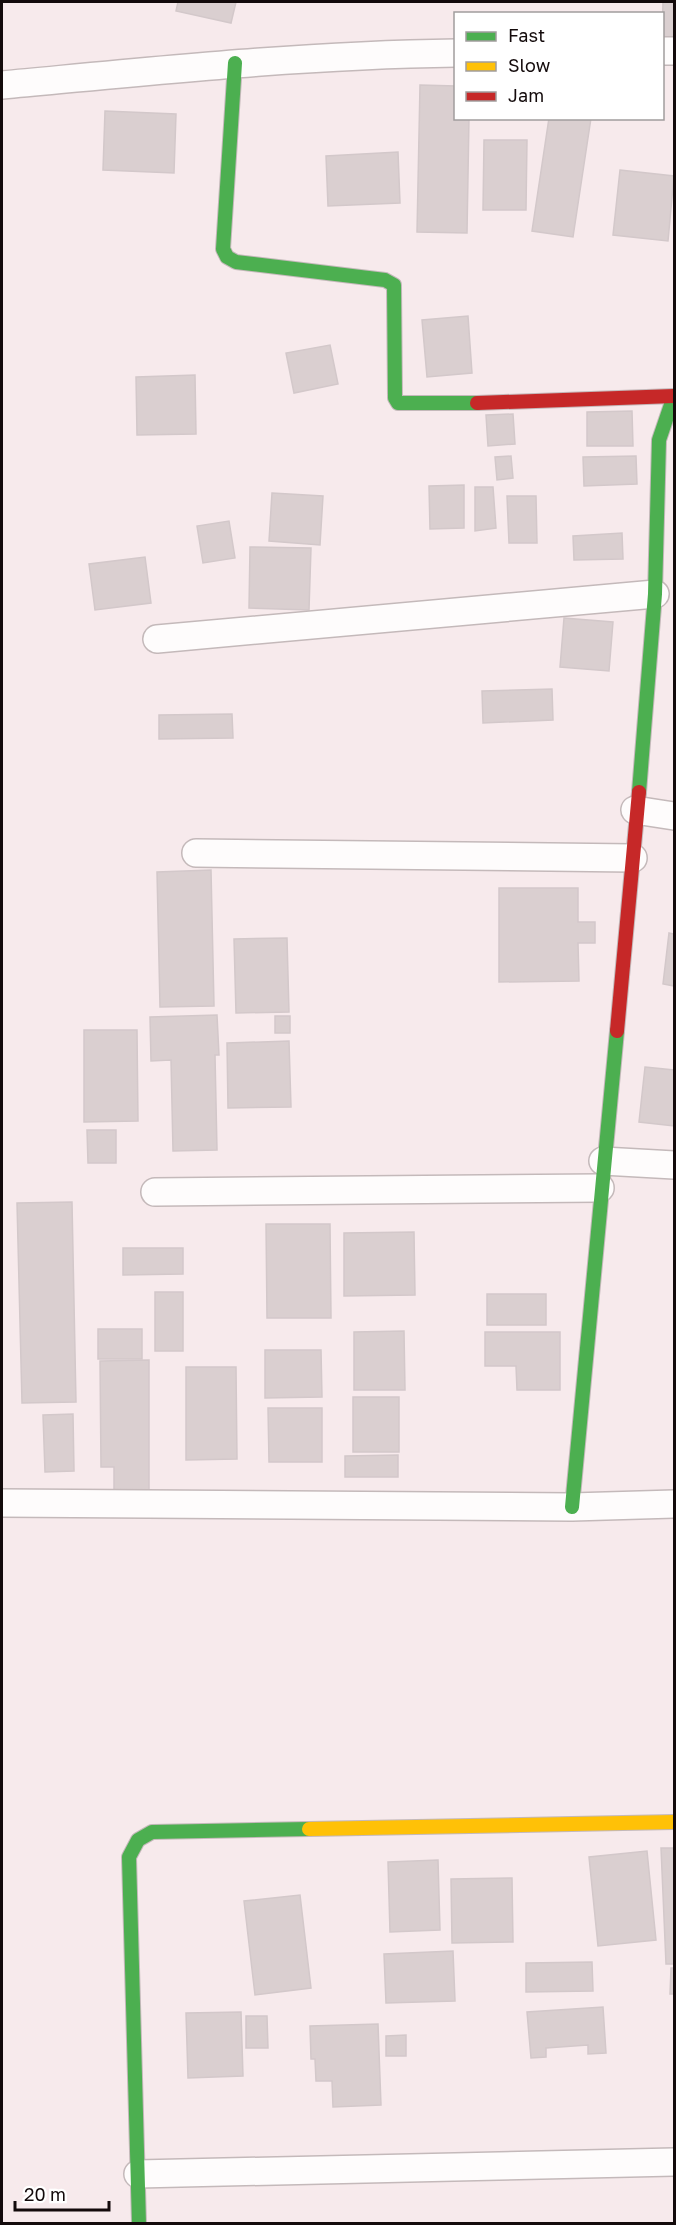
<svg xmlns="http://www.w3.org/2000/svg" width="676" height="2225" viewBox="0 0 676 2225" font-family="'Golos Text',sans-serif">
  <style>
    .building { fill: #dacfd0; stroke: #d3c8ca; stroke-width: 1.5 }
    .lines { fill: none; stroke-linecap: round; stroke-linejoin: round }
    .street-casing { stroke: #c4b9ba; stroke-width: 30 }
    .fast-casing { stroke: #c4b9ba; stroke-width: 16 }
    .slow-casing { stroke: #c4b9ba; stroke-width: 16 }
    .jam-casing { stroke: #c4b9ba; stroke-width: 16 }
    .street { stroke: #fefcfc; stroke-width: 27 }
    .fast { stroke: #4caf50; stroke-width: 14 }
    .slow { stroke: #ffc107; stroke-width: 14 }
    .jam { stroke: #c62828; stroke-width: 14 }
  </style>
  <rect width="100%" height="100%" fill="#f7eaec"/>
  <g class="building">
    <path d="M178,2H236L231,23L176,11Z"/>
    <path d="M663,2H674V41L662,40Z"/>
    <path d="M420,85L456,86V118H469L467,233L417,232Z"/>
    <path d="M105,111L176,114L174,173L103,170Z"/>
    <path d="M549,118H591L573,237L532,231Z"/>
    <path d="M484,140H527L526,210H483Z"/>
    <path d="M398,152L400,203L328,206L326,156Z"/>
    <path d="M620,170L674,176L668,241L613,235Z"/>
    <path d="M468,316L472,373L427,377L422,320Z"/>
    <path d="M330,345L338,384L294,393L286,353Z"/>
    <path d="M195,375L196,434L137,435L136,377Z"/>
    <path d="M632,411L633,446H587V412Z"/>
    <path d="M513,414L515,444L488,446L486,415Z"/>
    <path d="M511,456L513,478L497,480L495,457Z"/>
    <path d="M636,456L637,484L584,486L583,457Z"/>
    <path d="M464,485V528L430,529L429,486Z"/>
    <path d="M475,487H493L496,528L475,531Z"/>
    <path d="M272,493L323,496L320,545L269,541Z"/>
    <path d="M507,496H536L537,543H509Z"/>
    <path d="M229,521L235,558L203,563L197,526Z"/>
    <path d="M622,533L623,559L574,560L573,536Z"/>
    <path d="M250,547L311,548L309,610L249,608Z"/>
    <path d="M145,557L151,603L95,610L89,564Z"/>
    <path d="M564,618L613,622L609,671L560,667Z"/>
    <path d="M552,689L553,720L483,723L482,691Z"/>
    <path d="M232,714L233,738L159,739V715Z"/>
    <path d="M211,870L214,1006L160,1007L157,872Z"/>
    <path d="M499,888H578V922H595V943H578L579,981L499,982Z"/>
    <path d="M669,933L674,934V986L663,984Z"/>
    <path d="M287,938L289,1012L236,1013L234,939Z"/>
    <path d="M217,1015L219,1055H215L217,1150L173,1151L171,1060L151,1061L150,1017Z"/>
    <rect x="275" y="1016" width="15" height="17"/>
    <path d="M84,1030H137L138,1121L84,1122Z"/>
    <path d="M289,1041L291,1107L228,1108L227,1043Z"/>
    <path d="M645,1067L674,1070V1126L639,1122Z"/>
    <path d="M87,1130H116V1163H88Z"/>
    <path d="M72,1202L76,1402L22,1403L17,1203Z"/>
    <path d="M266,1224H330L331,1318H267Z"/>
    <path d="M414,1232L415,1295L344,1296V1233Z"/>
    <path d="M123,1248H183V1274L123,1275Z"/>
    <rect x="155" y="1292" width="28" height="59"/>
    <rect x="487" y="1294" width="59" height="31"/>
    <rect x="98" y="1329" width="44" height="30"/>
    <path d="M404,1331L405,1390H354V1332Z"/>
    <path d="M485,1332H560V1390H517L516,1366H485Z"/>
    <path d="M265,1350H321L322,1397L265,1398Z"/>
    <path d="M149,1360V1490L114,1491V1467H101L100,1361Z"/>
    <path d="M186,1367H236L237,1459L186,1460Z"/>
    <rect x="353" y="1397" width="46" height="55"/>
    <path d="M268,1408H322V1462H269Z"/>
    <path d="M73,1414L74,1471L45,1472L43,1415Z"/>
    <path d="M398,1455V1477H345V1456Z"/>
    <path d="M661,1848H674V1964H666Z"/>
    <path d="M647,1851L656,1940L598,1946L589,1857Z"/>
    <path d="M438,1860L440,1930L390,1932L388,1862Z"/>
    <path d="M512,1878L513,1942L452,1943L451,1879Z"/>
    <path d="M300,1895L311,1988L255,1995L244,1901Z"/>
    <path d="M453,1951L455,2001L386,2003L384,1954Z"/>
    <path d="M592,1962L593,1991L526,1992V1963Z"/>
    <path d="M671,1968H674V1994H670Z"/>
    <path d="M603,2007L606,2053L588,2054V2045L546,2048V2057L531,2058L527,2012Z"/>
    <path d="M241,2012L243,2076L188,2078L186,2013Z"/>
    <path d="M246,2016H267L268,2048H246Z"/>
    <path d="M378,2024L381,2105L333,2107L332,2081H316L315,2059H311L310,2026Z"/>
    <path d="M406,2035V2056H386V2036Z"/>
  </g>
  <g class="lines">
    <defs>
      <g id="street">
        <path d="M662,51H674"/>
        <path d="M2,85C153,71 303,55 456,53"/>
        <path d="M157,639L655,594"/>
        <path d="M635,810L674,816"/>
        <path d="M196,853L633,858"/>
        <path d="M603,1161L674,1165"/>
        <path d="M155,1192L600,1188"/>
        <path d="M2,1503L572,1507L674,1504"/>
        <path d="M138,2174L674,2162"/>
      </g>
      <g id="fast">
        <path d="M235,63L223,249L227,257L236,262L385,280L394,285L395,398L398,403H477"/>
        <path d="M639,792L655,594L659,440L674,396"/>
        <path d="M572,1507L617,1031"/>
        <path d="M139,2224L129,1857L138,1840L152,1832L309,1829"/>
      </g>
      <path id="slow" d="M309,1829L674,1822"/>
      <g id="jam">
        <path d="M477,403L674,396"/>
        <path d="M617,1031L639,792"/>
      </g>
    </defs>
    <use href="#street" class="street-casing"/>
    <use href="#fast" class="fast-casing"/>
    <use href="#slow" class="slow-casing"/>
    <use href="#jam" class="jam-casing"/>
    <use href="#street" class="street"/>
    <use href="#fast" class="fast"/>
    <use href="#slow" class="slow"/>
    <use href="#jam" class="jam"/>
  </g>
  <rect width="676" height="2225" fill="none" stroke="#130a0b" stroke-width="6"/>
  <rect x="454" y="12" width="210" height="108" fill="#ffffff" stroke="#a19d9d" stroke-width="1.5"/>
  <rect x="466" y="32" width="30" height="9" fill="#4caf50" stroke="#a19d9d" stroke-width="1.5"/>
  <text x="508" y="42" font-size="18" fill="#130a0b">Fast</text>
  <rect x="466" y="62" width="30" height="9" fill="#ffc107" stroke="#a19d9d" stroke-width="1.5"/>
  <text x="508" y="72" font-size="18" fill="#130a0b">Slow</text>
  <rect x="466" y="92" width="30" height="9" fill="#c62828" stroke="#a19d9d" stroke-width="1.5"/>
  <text x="508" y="102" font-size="18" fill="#130a0b">Jam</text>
  <path d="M15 2201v9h94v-9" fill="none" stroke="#130a0b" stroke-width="3"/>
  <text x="24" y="2201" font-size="18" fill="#130a0b" stroke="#ffffff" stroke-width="4.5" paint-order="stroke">20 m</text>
</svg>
